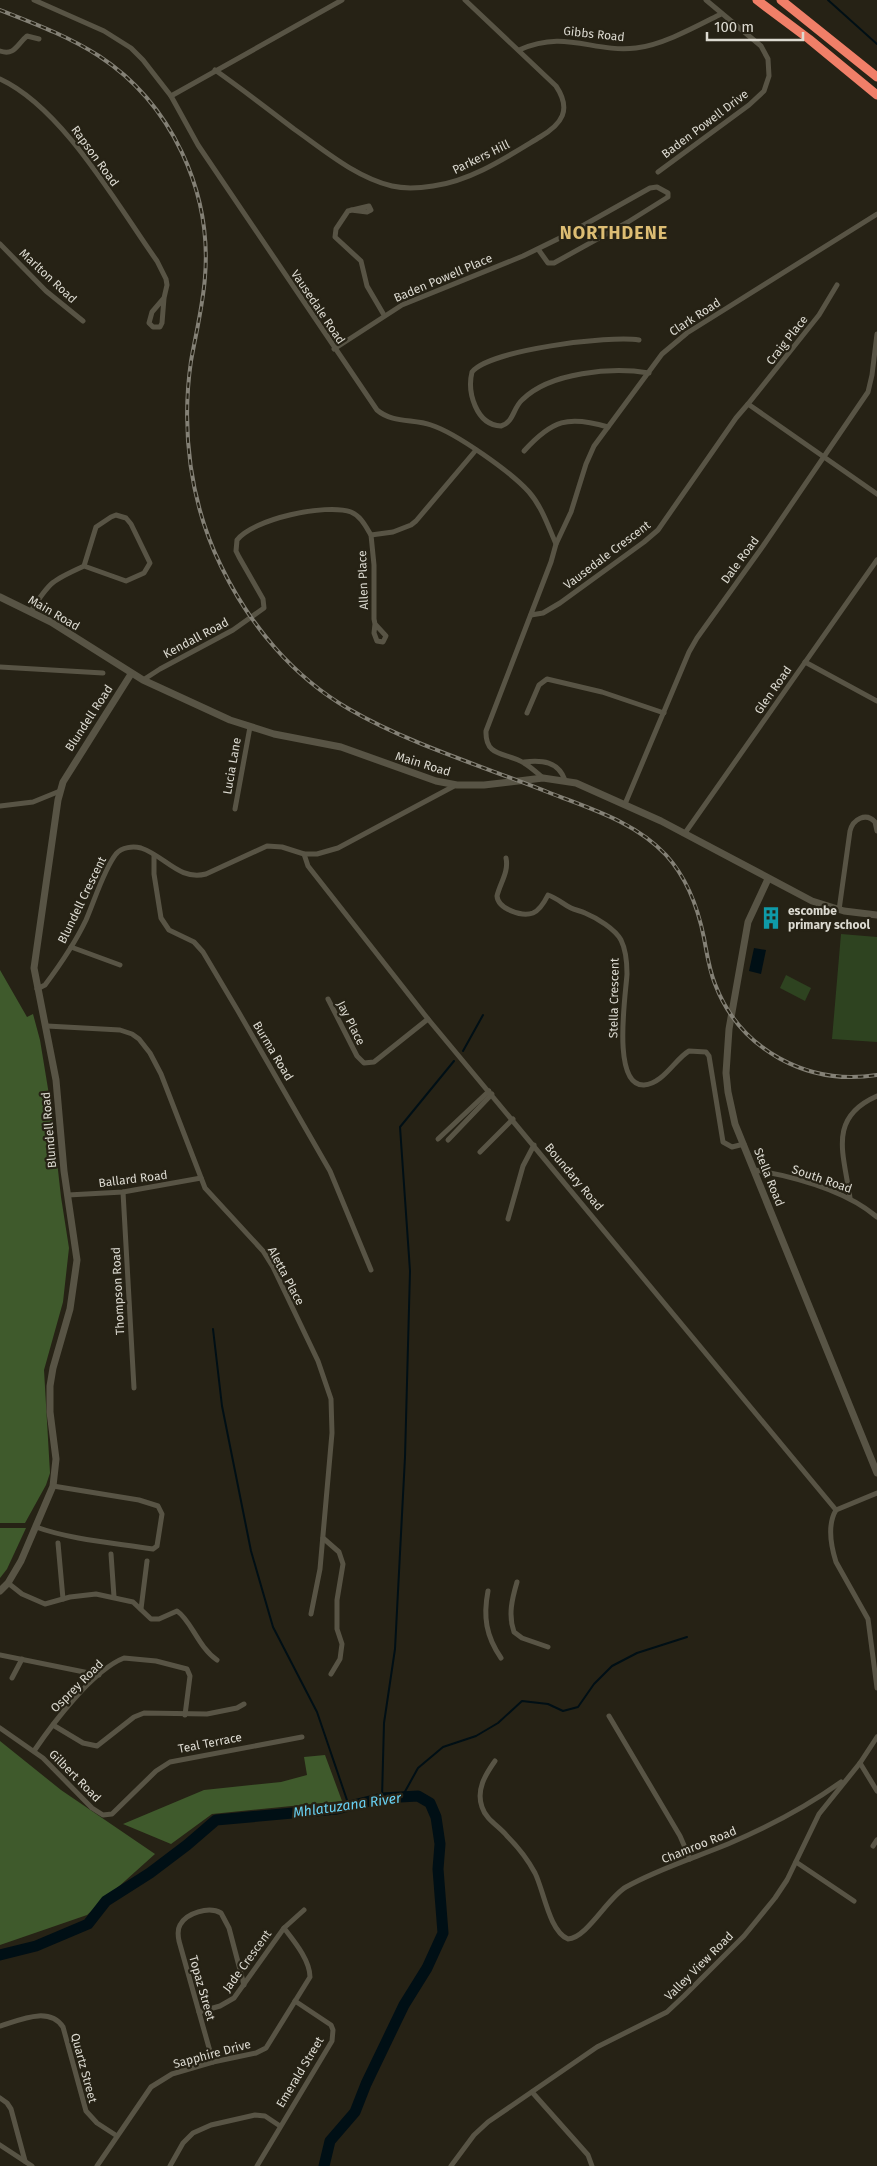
<svg xmlns="http://www.w3.org/2000/svg" width="877" height="2166" viewBox="0 0 877 2166" font-family="'Fira Sans',sans-serif">
  <style>
    .green { fill: #2e4320 }
    .forest { fill: #3f5a2c }
    .water { fill: #000f15 }
    .lines { fill: none; stroke-linecap: round; stroke-linejoin: round }
    .stream { stroke: #000f15; stroke-width: 2 }
    .river { stroke: #000f15; stroke-width: 11 }
    .street { stroke: #585445; stroke-width: 5 }
    .secondary { stroke: #585445; stroke-width: 7 }
    .highway { stroke: #f07f68; stroke-width: 9 }
    .rail-casing { stroke: #848176; stroke-width: 4 }
    .rail { stroke: #262215; stroke-width: 2; stroke-dasharray: 5.5; stroke-linecap: butt }
    .labels { text-anchor: middle; stroke-width: 4.5; stroke-linejoin: round; paint-order: stroke }
    .street-label { font-size: 12px; fill: #dcdad1; stroke: #262215 }
    .poi-label { font-size: 12px; font-weight: bold; fill: #dcdad1; stroke: #262215; text-anchor: start }
    .water-label { font-size: 14px; font-style: italic; fill: #68d0f2; stroke: #262215 }
    .district-label { font-size: 18px; font-weight: bold; letter-spacing: 1px; fill: #ddbd73; stroke: #262215 }
  </style>
  <rect width="100%" height="100%" fill="#262215"/>
  <g class="green">
    <path d="M841,934L877,937V1042L832,1039Z"/>
    <path d="M786,975L811,988L805,1001L780,988Z"/>
  </g>
  <g class="forest">
    <path d="M0,970L27,1017L33,1014L40,1040L51,1107L61,1197L69,1248L63,1302L44,1370L50,1473L46,1485L25,1523H0Z"/>
    <path d="M0,1528H26L7,1569L0,1578Z"/>
    <path d="M0,1741L61,1790L155,1854L87,1915L0,1945Z"/>
    <path d="M325,1755L342,1801L212,1814L171,1844L123,1824L204,1790L281,1782L307,1775L304,1757Z"/>
  </g>
  <path class="water" d="M754,948L766,950L761,974L749,971Z"/>
  <g class="lines">
    <g class="stream">
      <path d="M828,0L877,44"/>
      <path d="M463,1051L483,1015"/>
      <path d="M213,1329L222,1406L251,1551L273,1627L317,1712L349,1806"/>
      <path d="M402,1797L418,1768L443,1747L476,1736L498,1723L522,1701L548,1704L563,1711L578,1707L594,1684L612,1666L637,1653L687,1637"/>
      <path d="M382,1798L384,1723L395,1649L405,1457L410,1271L400,1127L454,1061"/>
    </g>
    <path class="river" d="M0,1955L36,1946L88,1924L106,1901L150,1873L187,1845L216,1820L337,1809L382,1798L418,1796L430,1803L436,1817L440,1844L438,1869L443,1933L427,1968L404,2005L366,2084L355,2112L330,2141L324,2166"/>
    <g class="street">
      <path d="M34,0L104,31L131,48L143,60L171,96L198,145L377,410C392,423 413,419 431,425C456,433 511,472 529,492C542,507 548,526 556,544L551,562L486,731C485,758 507,752 524,763C531,767 537,773 543,778"/>
      <path d="M519,50C566,29 592,53 636,48C663,45 697,26 721,14"/>
      <path d="M0,51C15,56 17,44 27,36L39,39"/>
      <path d="M215,70C242,89 268,109 294,129C324,150 355,177 392,186C405,189 420,188 433,186C471,181 507,157 540,137C562,124 572,110 556,86L465,0"/>
      <path d="M0,79C63,108 117,205 157,261L166,279L167,285L164,298L162,323L160,327H153L149,323L152,312L164,298"/>
      <path d="M171,96L342,0"/>
      <path d="M658,172L749,105L764,91L769,76L768,59L761,46L706,0"/>
      <path d="M351,210L367,212L371,210L369,206L348,211L336,229L335,237L361,261L367,286L384,315"/>
      <path d="M0,244L46,291L83,321"/>
      <path d="M639,340C610,335 489,350 472,372C467,392 476,425 501,426C514,422 513,408 522,400C550,372 612,367 649,373"/>
      <path d="M334,349L402,305L523,256L568,234L650,188L657,187L668,193V197L628,222L554,263H548L538,249"/>
      <path d="M748,404L819,315L837,285"/>
      <path d="M524,451C552,420 568,415 608,427"/>
      <path d="M371,535L374,565V619L375,624L386,636L383,642L377,641L374,633L375,624"/>
      <path d="M556,544L571,512L586,464L594,446L662,354L687,333L877,214"/>
      <path d="M31,611C50,581 53,580 84,566L126,581L144,573L150,563L131,524L126,518L116,515L111,517L96,527L84,566"/>
      <path d="M531,615L543,613L560,603L644,542L658,530L736,418L748,404L877,494"/>
      <path d="M805,662L877,701"/>
      <path d="M0,667L103,673"/>
      <path d="M143,680L160,669L233,630L264,608L263,599L239,557L236,551L237,540C253,519 326,503 351,512C361,516 366,527 371,535L393,532L411,525L416,521L476,450"/>
      <path d="M527,713L539,685L547,679L602,692L664,713"/>
      <path d="M524,762C542,760 558,761 565,780"/>
      <path d="M625,804L689,652L697,638L763,546L868,392L872,375L877,334"/>
      <path d="M0,806L33,802L60,791"/>
      <path d="M235,809L250,727"/>
      <path d="M685,833L877,560"/>
      <path d="M304,854L308,866L428,1019L836,1510"/>
      <path d="M154,855V874L161,918L169,930L194,942L203,952L238,1011L330,1171L371,1270"/>
      <path d="M506,858C509,872 500,883 497,896C498,909 522,917 533,913C540,910 545,901 548,895C557,898 563,904 571,908C575,910 581,911 585,913C597,918 615,929 621,940C626,950 627,962 627,974C626,993 611,1086 644,1085C663,1084 675,1059 689,1051L706,1052L709,1056L723,1142L732,1147L744,1144"/>
      <path d="M839,910L850,831C853,819 866,812 875,822L877,831"/>
      <path d="M71,947L120,965"/>
      <path d="M37,989L45,985C60,965 75,943 86,920C94,902 104,869 116,854C122,847 133,846 141,848C165,856 179,881 206,874L267,846L282,847L304,854H317L338,848L456,785"/>
      <path d="M328,999L357,1056L364,1063L374,1062L428,1019"/>
      <path d="M47,1026L120,1030L132,1034L139,1039L150,1053L161,1074L205,1188L263,1251L273,1267L318,1361L331,1399L332,1433L320,1569L311,1614"/>
      <path d="M438,1139L489,1091"/>
      <path d="M448,1140L492,1094"/>
      <path d="M480,1152L513,1119"/>
      <path d="M755,1170C795,1177 845,1190 877,1217"/>
      <path d="M123,1192L134,1388"/>
      <path d="M68,1195L123,1192L201,1178"/>
      <path d="M850,1198C844,1154 827,1118 877,1096"/>
      <path d="M508,1219L523,1166L534,1145"/>
      <path d="M836,1510C827,1525 831,1546 836,1562L868,1619L877,1688"/>
      <path d="M836,1510L877,1493"/>
      <path d="M36,1527C72,1540 116,1543 153,1549L157,1546L162,1514L158,1506L139,1500L53,1486"/>
      <path d="M323,1538L339,1552L343,1564L337,1600V1629L342,1644L340,1659L331,1674"/>
      <path d="M58,1543L63,1599"/>
      <path d="M111,1554L114,1597"/>
      <path d="M517,1582C512,1599 508,1615 514,1632L522,1638L548,1647"/>
      <path d="M8,1583L22,1594L45,1604L70,1597L96,1594L133,1602L151,1619H159L177,1611C191,1620 198,1647 217,1660"/>
      <path d="M488,1591C483,1617 486,1636 501,1658"/>
      <path d="M141,1609L147,1561"/>
      <path d="M0,1655L99,1675"/>
      <path d="M12,1678L22,1659"/>
      <path d="M609,1716L680,1836L690,1859"/>
      <path d="M53,1725L83,1743L97,1746L134,1717L144,1713L207,1714L237,1708L244,1704"/>
      <path d="M0,1728L43,1758L92,1808L103,1815L112,1814L156,1771L170,1762L302,1737"/>
      <path d="M34,1751C53,1723 93,1670 124,1658L156,1661L187,1669L190,1676L185,1715"/>
      <path d="M495,1761C485,1775 476,1790 482,1807C486,1820 499,1826 507,1836C517,1846 528,1860 535,1873C544,1891 549,1931 568,1939C587,1938 608,1897 626,1887C658,1869 694,1858 728,1844C768,1827 806,1807 841,1782"/>
      <path d="M860,1763L877,1791"/>
      <path d="M873,1846L877,1840"/>
      <path d="M796,1862L854,1901"/>
      <path d="M199,2012L220,2006L234,1998L284,1928L304,1910"/>
      <path d="M0,2026C20,2020 49,2006 63,2027L86,2111L97,2123L117,2136"/>
      <path d="M213,2062L179,1941C178,1936 177,1930 180,1925C186,1913 209,1906 221,1913L229,1928L244,1985"/>
      <path d="M532,2092L588,2155L592,2166"/>
      <path d="M0,2098L7,2103L11,2109L25,2161"/>
      <path d="M0,2145L32,2166"/>
      <path d="M97,2166L151,2087L172,2074L213,2062L256,2053L266,2048L310,1977C310,1960 294,1941 284,1928"/>
      <path d="M170,2166L183,2143L193,2133L211,2125L255,2115L265,2116L280,2126"/>
      <path d="M257,2166L332,2041L333,2030L331,2025L295,2001"/>
      <path d="M451,2166L474,2135L488,2122L597,2047L667,2012L684,1996L744,1936L775,1898L787,1880L819,1814L860,1763L877,1737"/>
    </g>
    <g class="secondary">
      <path d="M0,597L51,622L143,680L230,720L274,734L341,747L436,781L457,785H484L543,778L576,783L661,821L812,901L844,911L877,915"/>
      <path d="M768,879L748,922L729,1029L726,1073L728,1092L735,1124L877,1473"/>
      <path d="M0,1591L8,1583L21,1561L53,1486L56,1459L50,1412V1386L53,1368L70,1309L77,1260L64,1171L56,1080L34,968L58,800L63,782L131,674"/>
    </g>
    <g class="highway">
      <path d="M757,0L809,39L877,95"/>
      <path d="M781,0L877,77"/>
    </g>
    <defs>
      <path id="rail" d="M0,10C33,23 68,36 99,56C171,103 212,191 205,277C203,305 196,333 191,361C181,430 190,503 221,566C249,624 293,677 349,709C409,744 485,767 550,793C591,809 635,822 666,855C687,878 698,908 704,938C707,954 709,969 715,984C740,1050 808,1086 877,1075"/>
    </defs>
    <use href="#rail" class="rail-casing"/>
    <use href="#rail" class="rail"/>
  </g>
  <defs>
    <symbol id="building-bare" viewBox="-9 -9 18 18"><path d="M-4-6H4V6H1V3H-1V6H-4ZM-2.5-4.3h1.7v1.8h-1.7ZM.8-4.3h1.7v1.8H.8ZM-2.5-1h1.7V.8h-1.7ZM.8-1h1.7V.8H.8Z" fill="#0f9aa8" stroke="#262215" stroke-width="2.5" paint-order="stroke"/></symbol>
  </defs>
  <g fill-rule="evenodd">
    <use href="#building-bare" x="755" y="902" width="32" height="32"/>
  </g>
  <g class="labels">
    <g class="street-label">
      <text transform="translate(594 34) rotate(6)" y="4">Gibbs Road</text>
      <text transform="translate(705 124) rotate(-37)" y="4">Baden Powell Drive</text>
      <text transform="translate(95 156) rotate(54)" y="4">Rapson Road</text>
      <text transform="translate(481 157) rotate(-26)" y="4">Parkers Hill</text>
      <text transform="translate(48 276) rotate(43)" y="4">Marlton Road</text>
      <text transform="translate(443 278) rotate(-23)" y="4">Baden Powell Place</text>
      <text transform="translate(318 307) rotate(56)" y="4">Vausedale Road</text>
      <text transform="translate(695 317) rotate(-33)" y="4">Clark Road</text>
      <text transform="translate(787 340) rotate(-52)" y="4">Craig Place</text>
      <text transform="translate(607 555) rotate(-37)" y="4">Vausedale Crescent</text>
      <text transform="translate(740 560) rotate(-54)" y="4">Dale Road</text>
      <text transform="translate(363 580) rotate(-92)" y="4">Allen Place</text>
      <text transform="translate(54 613) rotate(30)" y="4">Main Road</text>
      <text transform="translate(196 638) rotate(-28)" y="4">Kendall Road</text>
      <text transform="translate(773 690) rotate(-55)" y="4">Glen Road</text>
      <text transform="translate(89 718) rotate(-57)" y="4">Blundell Road</text>
      <text transform="translate(423 764) rotate(17)" y="4">Main Road</text>
      <text transform="translate(232 766) rotate(-80)" y="4">Lucia Lane</text>
      <text transform="translate(82 900) rotate(-64)" y="4">Blundell Crescent</text>
      <text transform="translate(614 998) rotate(-89)" y="4">Stella Crescent</text>
      <text transform="translate(351 1023) rotate(63)" y="4">Jay Place</text>
      <text transform="translate(273 1051) rotate(59)" y="4">Burma Road</text>
      <text transform="translate(49 1130) rotate(-95)" y="4">Blundell Road</text>
      <text transform="translate(574 1177) rotate(50)" y="4">Boundary Road</text>
      <text transform="translate(769 1177) rotate(68)" y="4">Stella Road</text>
      <text transform="translate(133 1179) rotate(-7)" y="4">Ballard Road</text>
      <text transform="translate(822 1179) rotate(19)" y="4">South Road</text>
      <text transform="translate(286 1276) rotate(62)" y="4">Aletta Place</text>
      <text transform="translate(118 1291) rotate(-93)" y="4">Thompson Road</text>
      <text transform="translate(77 1686) rotate(-45)" y="4">Osprey Road</text>
      <text transform="translate(210 1743) rotate(-11)" y="4">Teal Terrace</text>
      <text transform="translate(75 1776) rotate(45)" y="4">Gilbert Road</text>
      <text transform="translate(699 1845) rotate(-22)" y="4">Chamroo Road</text>
      <text transform="translate(247 1961) rotate(-54)" y="4">Jade Crescent</text>
      <text transform="translate(699 1966) rotate(-45)" y="4">Valley View Road</text>
      <text transform="translate(202 1988) rotate(74)" y="4">Topaz Street</text>
      <text transform="translate(212 2054) rotate(-15)" y="4">Sapphire Drive</text>
      <text transform="translate(84 2068) rotate(75)" y="4">Quartz Street</text>
      <text transform="translate(300 2072) rotate(-59)" y="4">Emerald Street</text>
    </g>
    <g class="poi-label">
      <text x="788" y="915">escombe<tspan x="788" dy="14">primary school</tspan></text>
    </g>
    <g class="water-label">
      <text transform="translate(347 1805) rotate(-8)" y="5">Mhlatuzana River</text>
    </g>
    <g class="district-label">
      <text x="614" y="239">NORTHDENE</text>
    </g>
  </g>
  <path d="M707 32v8h96v-8" fill="none" stroke="#dcdad1" stroke-width="2.5"/>
  <text x="714" y="32" font-size="15" fill="#dcdad1" stroke="#262215" stroke-width="4" paint-order="stroke">100 m</text>
</svg>
